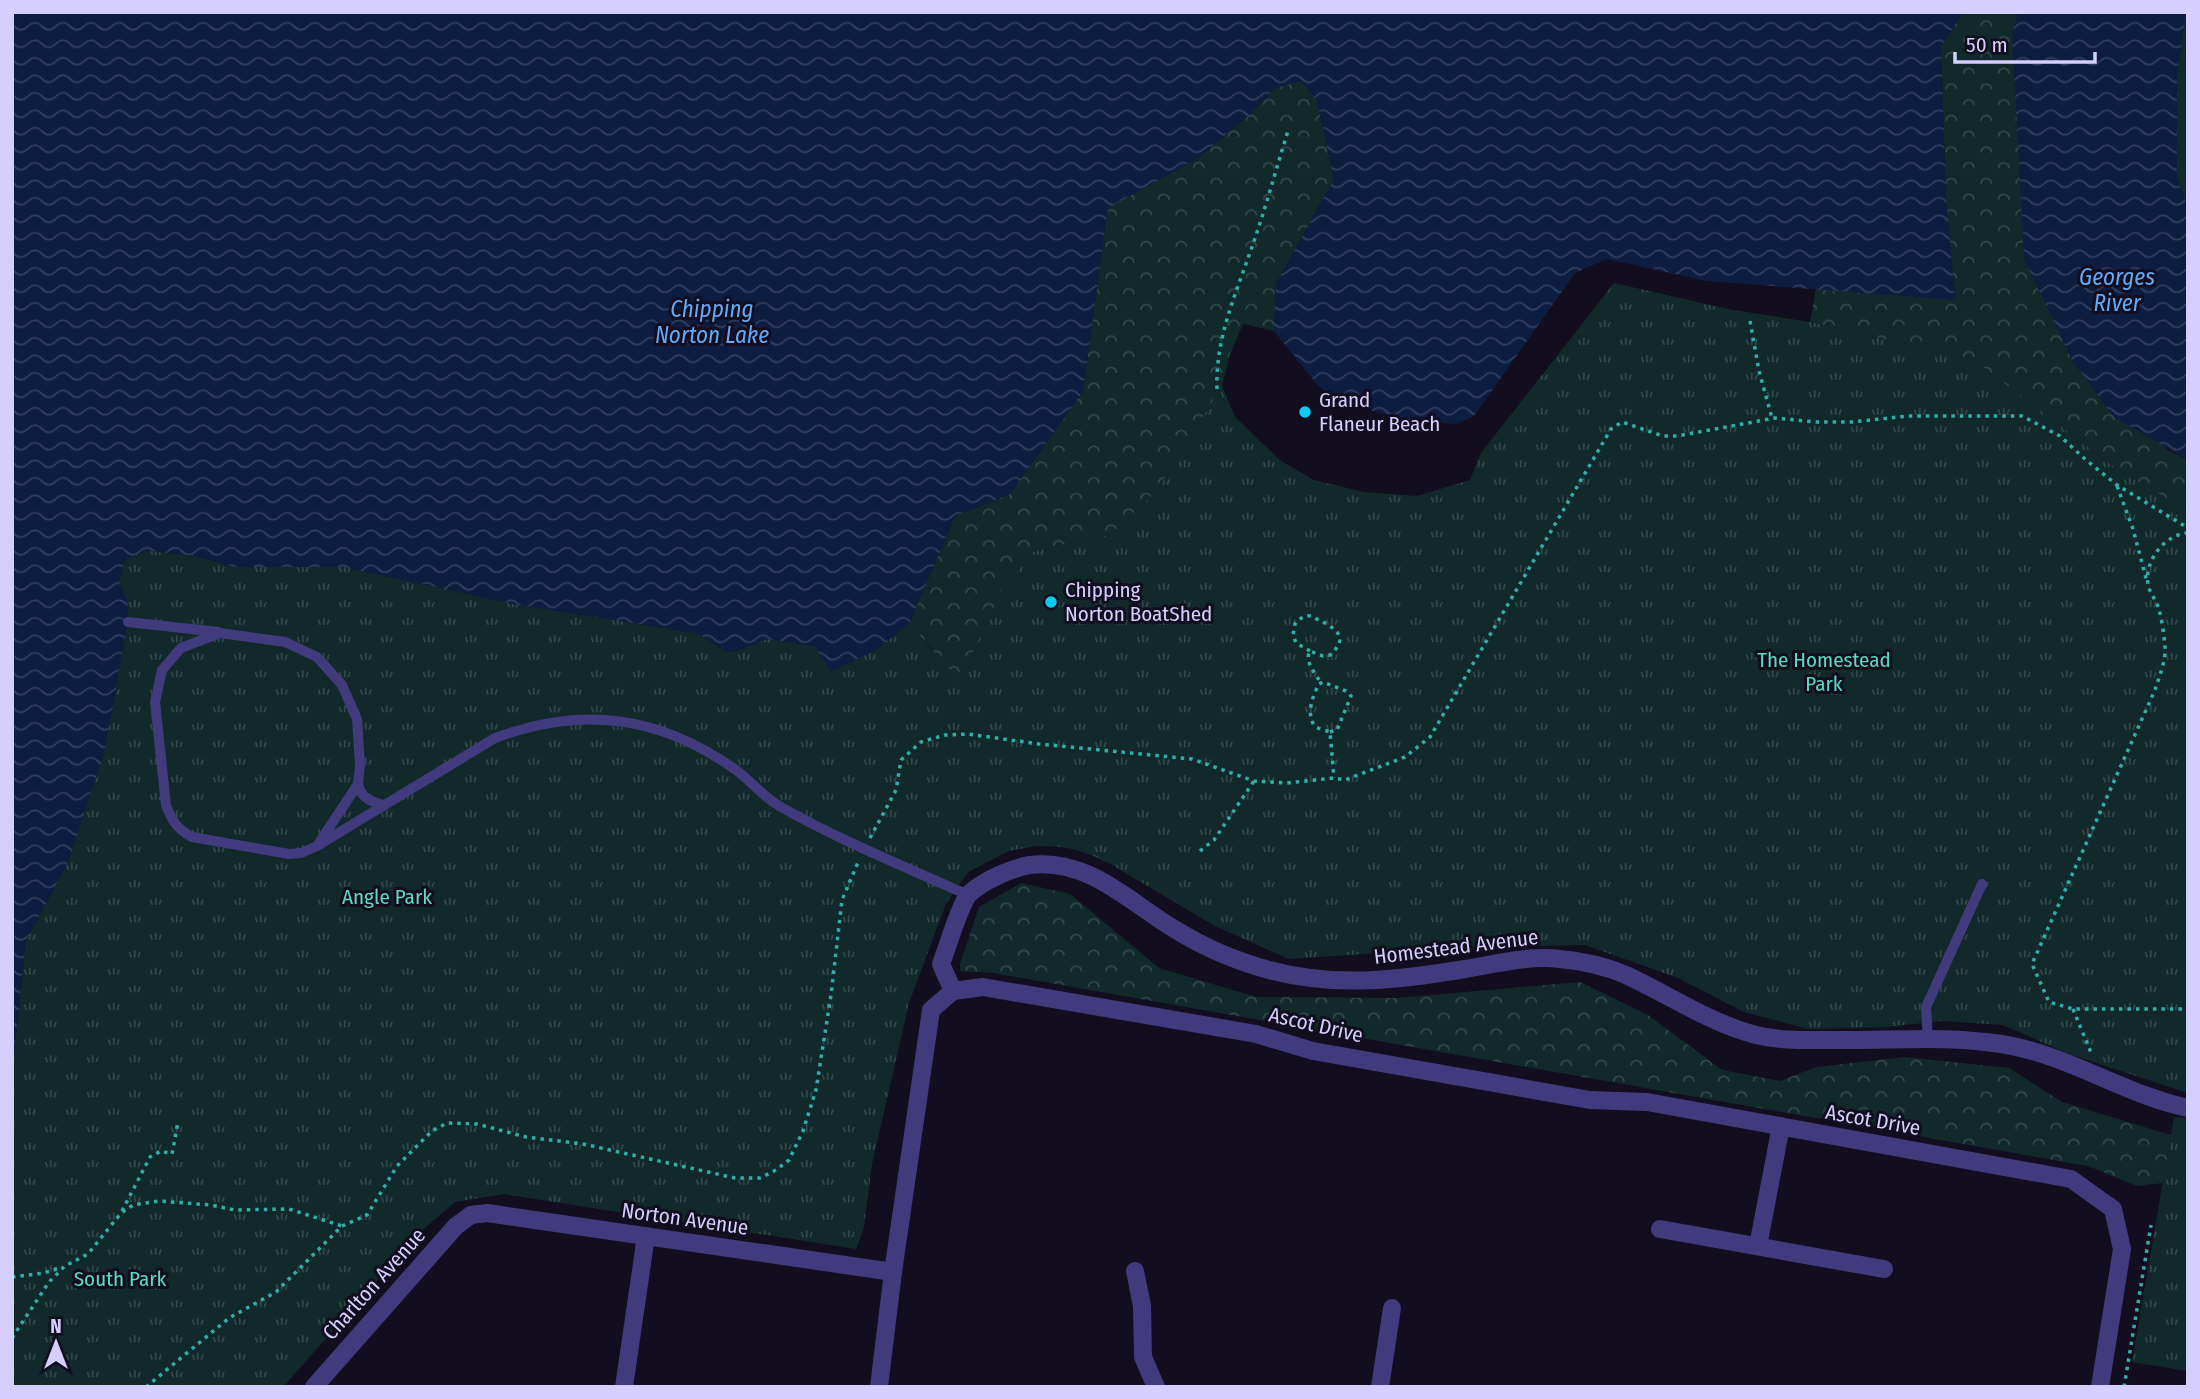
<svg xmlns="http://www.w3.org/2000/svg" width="2200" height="1399" viewBox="0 0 2200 1399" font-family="'Fira Sans Condensed',sans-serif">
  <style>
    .forest { fill: url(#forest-crowns) }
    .park { fill: url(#park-tufts) }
    .water { fill: url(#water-waves) }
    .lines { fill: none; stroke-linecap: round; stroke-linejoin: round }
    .path { stroke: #33adac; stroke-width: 3.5; stroke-dasharray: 3.5 5; stroke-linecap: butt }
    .service { stroke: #413b7d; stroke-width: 10 }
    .minor { stroke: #413b7d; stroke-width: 18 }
    .poi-dot { fill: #0accee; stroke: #120e20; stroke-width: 2.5 }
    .labels { text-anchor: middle; stroke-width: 6; stroke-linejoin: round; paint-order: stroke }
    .poi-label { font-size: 21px; fill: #d6cffd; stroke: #120e20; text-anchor: start }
    .park-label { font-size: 21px; fill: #5edac1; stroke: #120e20 }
    .street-label { font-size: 21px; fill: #d6cffd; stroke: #120e20 }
    .water-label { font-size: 23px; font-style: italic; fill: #61abf9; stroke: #120e20 }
  </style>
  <defs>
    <pattern id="forest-crowns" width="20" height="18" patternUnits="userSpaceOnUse" patternTransform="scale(1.75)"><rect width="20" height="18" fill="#11292a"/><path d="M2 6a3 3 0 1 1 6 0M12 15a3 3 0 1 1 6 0" fill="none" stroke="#33474a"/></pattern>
    <pattern id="park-tufts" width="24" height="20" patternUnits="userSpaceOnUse" patternTransform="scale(1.75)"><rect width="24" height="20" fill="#11292a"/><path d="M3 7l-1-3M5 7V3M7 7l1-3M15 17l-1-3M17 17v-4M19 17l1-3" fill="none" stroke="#33474a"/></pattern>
    <pattern id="water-waves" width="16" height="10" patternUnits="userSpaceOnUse" patternTransform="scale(1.75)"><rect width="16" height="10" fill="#0d1d40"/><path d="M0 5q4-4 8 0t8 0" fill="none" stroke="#303d5c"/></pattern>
  </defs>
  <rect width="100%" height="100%" fill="#120e20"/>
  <g class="forest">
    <path d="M1963,12H2019L2012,32L2166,449L2188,460V511L2121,472L1972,359L1810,322L1816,289L1955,299L1946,198L1941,47Z"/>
    <path d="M1301,81L1317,101L1334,179L1276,284L1274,331L1243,324L1230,354L1222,386L1157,491L1110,535L1033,551L1106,862C1078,846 1039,840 1008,851C994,857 981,865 968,872L932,649L909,624L955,516L1010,494L1083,391L1108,208L1198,158L1246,118L1275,88Z"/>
    <path d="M1021,883L1070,894L1159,968L1256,997L1396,998L1580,982L1648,1015L1722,1070L1780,1081L1816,1067L1905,1057L2009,1068L2062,1102L2171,1135L2163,1183L2137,1186L2088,1166L993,973L960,971V964L979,907Z"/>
  </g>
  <g class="park">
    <path d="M2186,12H2188V207L2177,179V76Z"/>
    <path d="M1614,283L1728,309L1810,322L1972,359L2121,472L2188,511V1093L2069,1054L2003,1025L1942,1021L1886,1027L1808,1029L1744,1012L1678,978L1585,945L1470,947L1289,959L1213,925L1090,852L1065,847L1036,846L1009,851L968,872L946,904L909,1003L872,1164L864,1227L856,1249L504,1194L455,1202L420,1232L283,1387H12V1073L26,941L69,860L119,581L125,559L149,551L196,556L234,567H344L519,605L697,633L727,652L739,650L767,639L815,646L831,671L874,651L909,624L960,681L1002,589L1034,551L1110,535L1157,491L1222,386L1235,417L1281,461L1314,480L1364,492L1417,496L1470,480L1481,453Z"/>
    <path d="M2174,1117L2188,1118V1371L2132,1362Z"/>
  </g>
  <g class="water">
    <path d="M12,12H1963L1941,47L1946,198L1955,300L1707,281L1607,259L1575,273L1474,416L1456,424L1407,420L1358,407L1319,387L1274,331L1276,284L1334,179L1317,101L1301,81L1275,88L1246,118L1198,158L1108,208L1083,391L1010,494L955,516L909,624L874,651L831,671L814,646L767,639L739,650L727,652L697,633L519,605L344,567H234L196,556L149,551L125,559L119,581L127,599L128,622L105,750L69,860L26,941L12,1073Z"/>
    <path d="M2019,12H2186L2177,76V179L2188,207V460L2114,417L2073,362L2024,259L2012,32Z"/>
  </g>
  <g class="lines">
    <g class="path">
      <path d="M1750,321L1759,371L1772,418"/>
      <path d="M1217,389C1215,338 1237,291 1253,244C1266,207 1276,169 1288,131"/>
      <path d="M2117,486L2133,529L2147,582"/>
      <path d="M2188,533C2165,534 2144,561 2148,584C2149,592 2156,600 2159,609C2162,621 2164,635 2165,647C2166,661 2159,677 2155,690L2032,964L2049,1002L2073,1009H2188"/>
      <path d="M1310,651L1296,643L1293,635L1295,624C1299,619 1304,615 1311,616C1311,616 1320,621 1321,621C1339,630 1348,639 1330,655L1323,656L1310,651C1304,661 1315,673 1321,683"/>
      <path d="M1330,732L1337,730L1351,696L1346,691L1323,682L1319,684C1313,695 1306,713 1314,725C1317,729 1325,730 1330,732L1334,778"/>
      <path d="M870,838L896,790L901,760L921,742L945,735L968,734L1039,744L1192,759L1254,781L1287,783L1334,778L1345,780L1405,757L1430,737L1611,429L1622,422L1663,436H1677L1775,418L1816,422H1852L1908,416H2022L2060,436L2086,460L2117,485L2188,528"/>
      <path d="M1200,851L1214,840L1254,781"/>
      <path d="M2073,1009L2092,1055"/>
      <path d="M122,1211L150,1157L161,1151L172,1154L178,1122"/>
      <path d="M12,1277L44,1273L62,1267"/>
      <path d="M12,1338L49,1282L65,1266L88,1254L121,1213L133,1205L159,1201L211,1205L235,1210L289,1209L342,1226"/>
      <path d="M146,1387L229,1318L276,1292L342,1226L367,1215L397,1166L432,1131L447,1123L477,1124L526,1137L583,1144L735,1178H760L776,1170L789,1160L803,1131L816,1090L831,995L842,900L859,860"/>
      <path d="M2124,1387L2151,1225"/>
    </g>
    <g class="service">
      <path d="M128,622L218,632"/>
      <path d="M358,784C361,798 371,802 384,805"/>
      <path d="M317,846L358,784L360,765L357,719L342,685L317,657L285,642L220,633L181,648L162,670L155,702L166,805C172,821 177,829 192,837L289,854L301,853L317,846L495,738C582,706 659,715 736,770C751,781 764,798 781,807C841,841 906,867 968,895"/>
      <path d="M1928,1040L1926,1007L1982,884"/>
    </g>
    <g class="minor">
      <path d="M953,991L941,964C947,949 960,904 969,894C983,881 1011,868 1030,865C1089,858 1129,902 1176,930C1205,948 1236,961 1269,970C1335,988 1399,980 1465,969C1496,964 1529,955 1560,959C1583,961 1605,966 1626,975C1669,995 1710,1023 1756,1035C1780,1041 1806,1040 1831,1040C1887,1041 1945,1035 2001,1044C2067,1054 2123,1094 2188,1108"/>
      <path d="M1660,1229L1884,1269"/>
      <path d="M1758,1246L1781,1126"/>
      <path d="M1135,1271L1142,1306L1143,1357L1156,1387"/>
      <path d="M314,1387L456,1226L471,1215L487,1213L893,1272"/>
      <path d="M624,1387L646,1236"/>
      <path d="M879,1387L893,1272L931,1010L953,991L983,987L1256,1034L1313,1051L1590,1100L1647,1102L2071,1179L2113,1209L2122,1249L2100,1387"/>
      <path d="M1380,1387L1392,1308"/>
    </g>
  </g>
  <g class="poi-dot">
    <circle cx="1305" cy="412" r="7"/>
    <circle cx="1051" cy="602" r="7"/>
  </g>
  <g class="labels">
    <g class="poi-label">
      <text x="1319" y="407">Grand<tspan x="1319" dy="24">Flaneur Beach</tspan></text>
      <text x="1065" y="597">Chipping<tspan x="1065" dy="24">Norton BoatShed</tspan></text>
    </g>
    <g class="park-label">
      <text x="1824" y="667">The Homestead<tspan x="1824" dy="24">Park</tspan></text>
      <text x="387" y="904">Angle Park</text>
      <text x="120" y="1286">South Park</text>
    </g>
    <g class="street-label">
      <text transform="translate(1456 947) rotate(-7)" y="7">Homestead Avenue</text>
      <text transform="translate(1316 1025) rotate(13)" y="7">Ascot Drive</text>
      <text transform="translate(1873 1120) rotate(10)" y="7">Ascot Drive</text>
      <text transform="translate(685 1219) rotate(8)" y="7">Norton Avenue</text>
      <text transform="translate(374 1284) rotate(-48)" y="7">Charlton Avenue</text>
    </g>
    <g class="water-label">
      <text x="2117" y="285">Georges<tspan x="2117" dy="26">River</tspan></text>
      <text x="712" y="317">Chipping<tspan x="712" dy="26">Norton Lake</tspan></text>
    </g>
  </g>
  <rect width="2200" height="1399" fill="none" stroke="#d6cffd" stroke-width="28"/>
  <g transform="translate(56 1343)" stroke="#120e20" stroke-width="5" paint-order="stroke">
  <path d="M0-5L12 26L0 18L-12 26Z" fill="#d6cffd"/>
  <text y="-10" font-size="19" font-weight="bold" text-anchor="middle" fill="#d6cffd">N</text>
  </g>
  <path d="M1955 52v10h140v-10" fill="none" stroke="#d6cffd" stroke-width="3.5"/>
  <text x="1966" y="52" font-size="21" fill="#d6cffd" stroke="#120e20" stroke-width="5" paint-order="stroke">50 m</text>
</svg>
